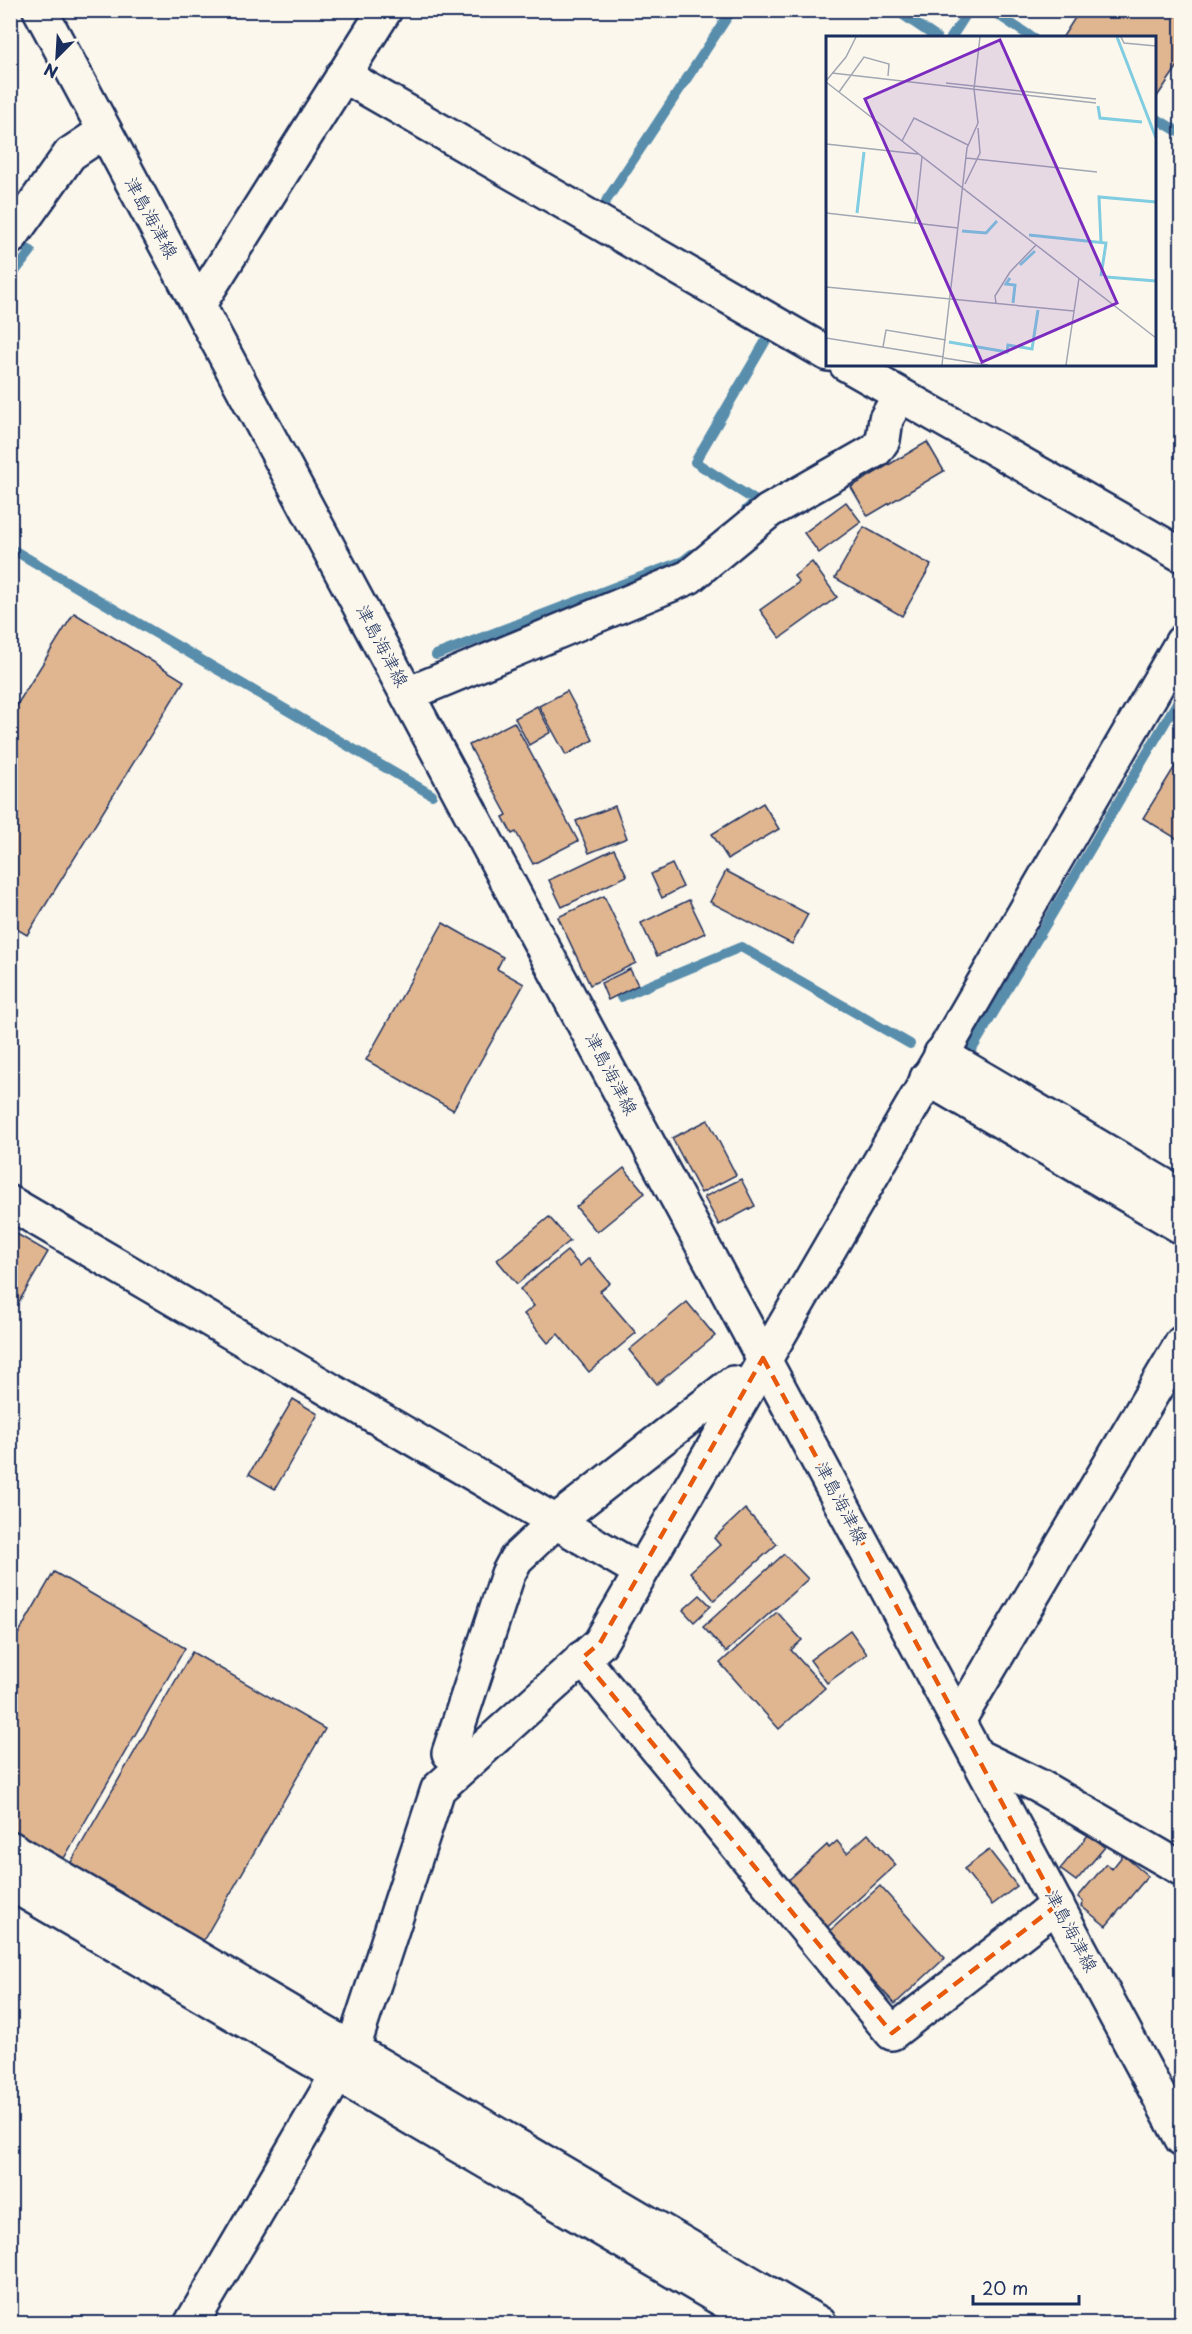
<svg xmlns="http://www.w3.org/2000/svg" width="1192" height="2334" viewBox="0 0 1192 2334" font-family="'Playpen Sans','Klee One',sans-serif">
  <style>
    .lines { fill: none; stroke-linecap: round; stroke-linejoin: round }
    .stream { stroke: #588dac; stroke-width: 10 }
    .building { fill: #e0b691; stroke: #1b2f5e; stroke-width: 1.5 }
    .minor-casing { stroke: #1b2f5e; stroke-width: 38 }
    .major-casing { stroke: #1b2f5e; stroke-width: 38 }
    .minor { stroke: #fbf7ec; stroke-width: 33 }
    .major { stroke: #fbf7ec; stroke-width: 33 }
    .marked { fill: none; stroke: #e8590c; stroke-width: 4.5; stroke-dasharray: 12 8; stroke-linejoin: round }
    .labels { text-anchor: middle; stroke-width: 4.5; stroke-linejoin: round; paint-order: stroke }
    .street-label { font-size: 18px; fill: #1b2f5e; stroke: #fbf7ec }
    .inset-river { fill: none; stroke: #80cce0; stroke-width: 3 }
    .inset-road { fill: none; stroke: #a1a7b3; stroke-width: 1.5 }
    .view { fill: #7b2cbf; fill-opacity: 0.15; stroke: #7b2cbf; stroke-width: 3 }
    .inset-edge { fill: none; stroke: #1b2f5e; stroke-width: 3 }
  </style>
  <rect width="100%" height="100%" fill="#fbf7ec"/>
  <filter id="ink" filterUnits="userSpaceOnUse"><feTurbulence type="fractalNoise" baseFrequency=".0167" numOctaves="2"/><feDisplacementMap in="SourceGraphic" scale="12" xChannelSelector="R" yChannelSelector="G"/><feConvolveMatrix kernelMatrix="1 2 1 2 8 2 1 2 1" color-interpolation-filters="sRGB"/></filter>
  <g filter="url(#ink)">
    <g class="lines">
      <g class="stream">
        <path d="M896,10L937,38"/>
        <path d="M991,10L1033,38"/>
        <path d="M951,38L969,10"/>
        <path d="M1154,117L1182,134"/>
        <path d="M606,201L732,10"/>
        <path d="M10,278L31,251L25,248"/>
        <path d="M746,510L756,501L695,462L768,337L759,331"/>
        <path d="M10,548L432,795"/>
        <path d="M436,655L683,561L692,554"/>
        <path d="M621,997L741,947L910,1044"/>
        <path d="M971,1051L1182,694"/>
      </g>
    </g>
    <g class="building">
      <path d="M1080,10H1135L1140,14L1142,10H1182V60L1154,101V38H1062Z"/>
      <path d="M927,442L944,471L868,516L851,487Z"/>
      <path d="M846,502L861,522L819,553L804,533Z"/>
      <path d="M864,527L931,565L902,616L835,578Z"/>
      <path d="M812,562L837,597L780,638L760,610L799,582L794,576Z"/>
      <path d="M74,613L184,681L27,935L10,925V716Z"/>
      <path d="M567,691L593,740L566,755L539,706Z"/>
      <path d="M537,706L551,732L529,745L515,718Z"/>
      <path d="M514,722L578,841L533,864L516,832L512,834L503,817L507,815L469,745Z"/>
      <path d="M1182,755V842L1143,818Z"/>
      <path d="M763,803L779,829L728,859L712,834Z"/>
      <path d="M615,806L627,838L589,853L576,821Z"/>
      <path d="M614,849L627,876L562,907L549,880Z"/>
      <path d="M672,864L683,887L662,898L651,874Z"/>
      <path d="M726,871L808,914L792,944L710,902Z"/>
      <path d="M604,896L636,963L590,985L558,917Z"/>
      <path d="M689,900L705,933L657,956L641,923Z"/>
      <path d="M443,923L503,957L497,969L524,984L453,1110L366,1060Z"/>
      <path d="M630,969L638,985L608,1000L601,983Z"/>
      <path d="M708,1120L736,1175L701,1193L672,1138Z"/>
      <path d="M624,1168L645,1193L597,1232L576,1207Z"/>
      <path d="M741,1179L755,1206L719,1225L704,1197Z"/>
      <path d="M549,1217L570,1241L517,1284L497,1260Z"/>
      <path d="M10,1230L48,1252L10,1317Z"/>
      <path d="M567,1251L580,1266L589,1258L610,1283L600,1291L636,1333L589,1372L558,1334L548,1343L524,1314L534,1306L520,1289Z"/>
      <path d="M687,1302L715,1336L657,1384L629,1350Z"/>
      <path d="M293,1399L318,1414L275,1489L249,1474Z"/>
      <path d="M745,1509L777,1544L714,1600L690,1572L720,1545L714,1538Z"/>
      <path d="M784,1554L808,1579L726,1652L703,1627Z"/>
      <path d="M54,1572L185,1648L63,1860L10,1829V1648Z"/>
      <path d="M700,1595L711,1606L694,1622L683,1610Z"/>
      <path d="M777,1612L802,1640L791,1650L825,1688L779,1729L720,1663Z"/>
      <path d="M850,1630L867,1654L827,1683L810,1660Z"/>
      <path d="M192,1652L325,1729L203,1941L70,1864Z"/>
      <path d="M868,1834L896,1865L823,1931L782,1886L827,1845L829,1848L837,1841L847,1853Z"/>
      <path d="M1089,1834L1105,1847L1076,1881L1060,1869Z"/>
      <path d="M989,1850L1017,1886L992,1905L964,1869Z"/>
      <path d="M1123,1855L1148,1876L1106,1926L1081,1906L1083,1902L1078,1897L1106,1864L1112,1869Z"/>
      <path d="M880,1886L945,1958L895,2004L851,1956L846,1960L824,1936Z"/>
    </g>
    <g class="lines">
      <defs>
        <g id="minor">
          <path d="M343,75L828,354"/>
          <path d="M10,238L70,154L103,132"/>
          <path d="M199,304L385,10"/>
          <path d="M846,364L1182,555"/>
          <path d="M408,694L689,577L769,511L876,450L883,440L886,419L900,395"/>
          <path d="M941,1054L1182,1196"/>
          <path d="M927,1078L1182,1227"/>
          <path d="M10,1203L640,1571"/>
          <path d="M582,1658L892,2033L1057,1905"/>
          <path d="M958,1721L1182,1343"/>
          <path d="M449,1753L508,1574L516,1559L554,1523L733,1383"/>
          <path d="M977,1756L1039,1786L1182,1869"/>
          <path d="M10,1848L820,2324"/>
          <path d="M10,1883L764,2324"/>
          <path d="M191,2324L353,2048L438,1789L600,1643L1182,642"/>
        </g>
        <path id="major" d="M40,10L1182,2139"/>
      </defs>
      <use href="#minor" class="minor-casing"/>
      <use href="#major" class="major-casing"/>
      <use href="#minor" class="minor"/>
      <use href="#major" class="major"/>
    </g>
  </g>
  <path class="marked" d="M763,1358L1057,1905L892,2033L582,1658L600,1643Z"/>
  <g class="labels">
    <g class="street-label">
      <text transform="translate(151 218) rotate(61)" y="6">津島海津線</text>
      <text transform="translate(382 646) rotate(62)" y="6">津島海津線</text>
      <text transform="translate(611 1074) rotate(62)" y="6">津島海津線</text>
      <text transform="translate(841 1503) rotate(62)" y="6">津島海津線</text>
      <text transform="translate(1071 1931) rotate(62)" y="6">津島海津線</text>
    </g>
  </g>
  <g transform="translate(826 36)">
    <rect width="330" height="330" fill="#fbf7ec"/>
    <path class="inset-river" d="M291,1L330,102M272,70L274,82L316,86M31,177L38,116M136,195L160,197L171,185M203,199L280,207L275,240M275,206L273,161L330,166M194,229L209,215M280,241L330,245M184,242L180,248L189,249L187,267M123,306L181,316L182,309L206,313L212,274"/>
    <path class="inset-road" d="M295,1L298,7L330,10M6,37L270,67M0,45L20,21L30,1M0,46L330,302M120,47L270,63M13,56L38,21L63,28L62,40M76,105L88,82L142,109M0,108L92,118M140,122L271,136M139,148L154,117L152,92M0,177L132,192M89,187L96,121M0,251L248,275M170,267L169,260L184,236L210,209M0,302L118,321M57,311L60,294L120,304M118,322L162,329M116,329L141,112L152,87L148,53L154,1M240,329L253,242"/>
    <path class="view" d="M174,4L291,267L156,326L39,63Z"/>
    <rect width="330" height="330" class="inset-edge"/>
  </g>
  <rect width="1192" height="2334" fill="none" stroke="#fbf7ec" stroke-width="36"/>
  <rect x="18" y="18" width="1156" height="2298" fill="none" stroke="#1b2f5e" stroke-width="2" filter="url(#ink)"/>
  <g transform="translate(57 57) rotate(204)" stroke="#fbf7ec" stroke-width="4.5" paint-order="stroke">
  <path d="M0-4.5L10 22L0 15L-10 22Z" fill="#1b2f5e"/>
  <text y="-9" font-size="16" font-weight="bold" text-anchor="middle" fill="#1b2f5e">N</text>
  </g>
  <path d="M973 2295v9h106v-9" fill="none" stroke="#1b2f5e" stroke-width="3"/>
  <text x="982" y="2295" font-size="18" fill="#1b2f5e" stroke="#fbf7ec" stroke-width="4.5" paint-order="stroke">20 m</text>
</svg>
